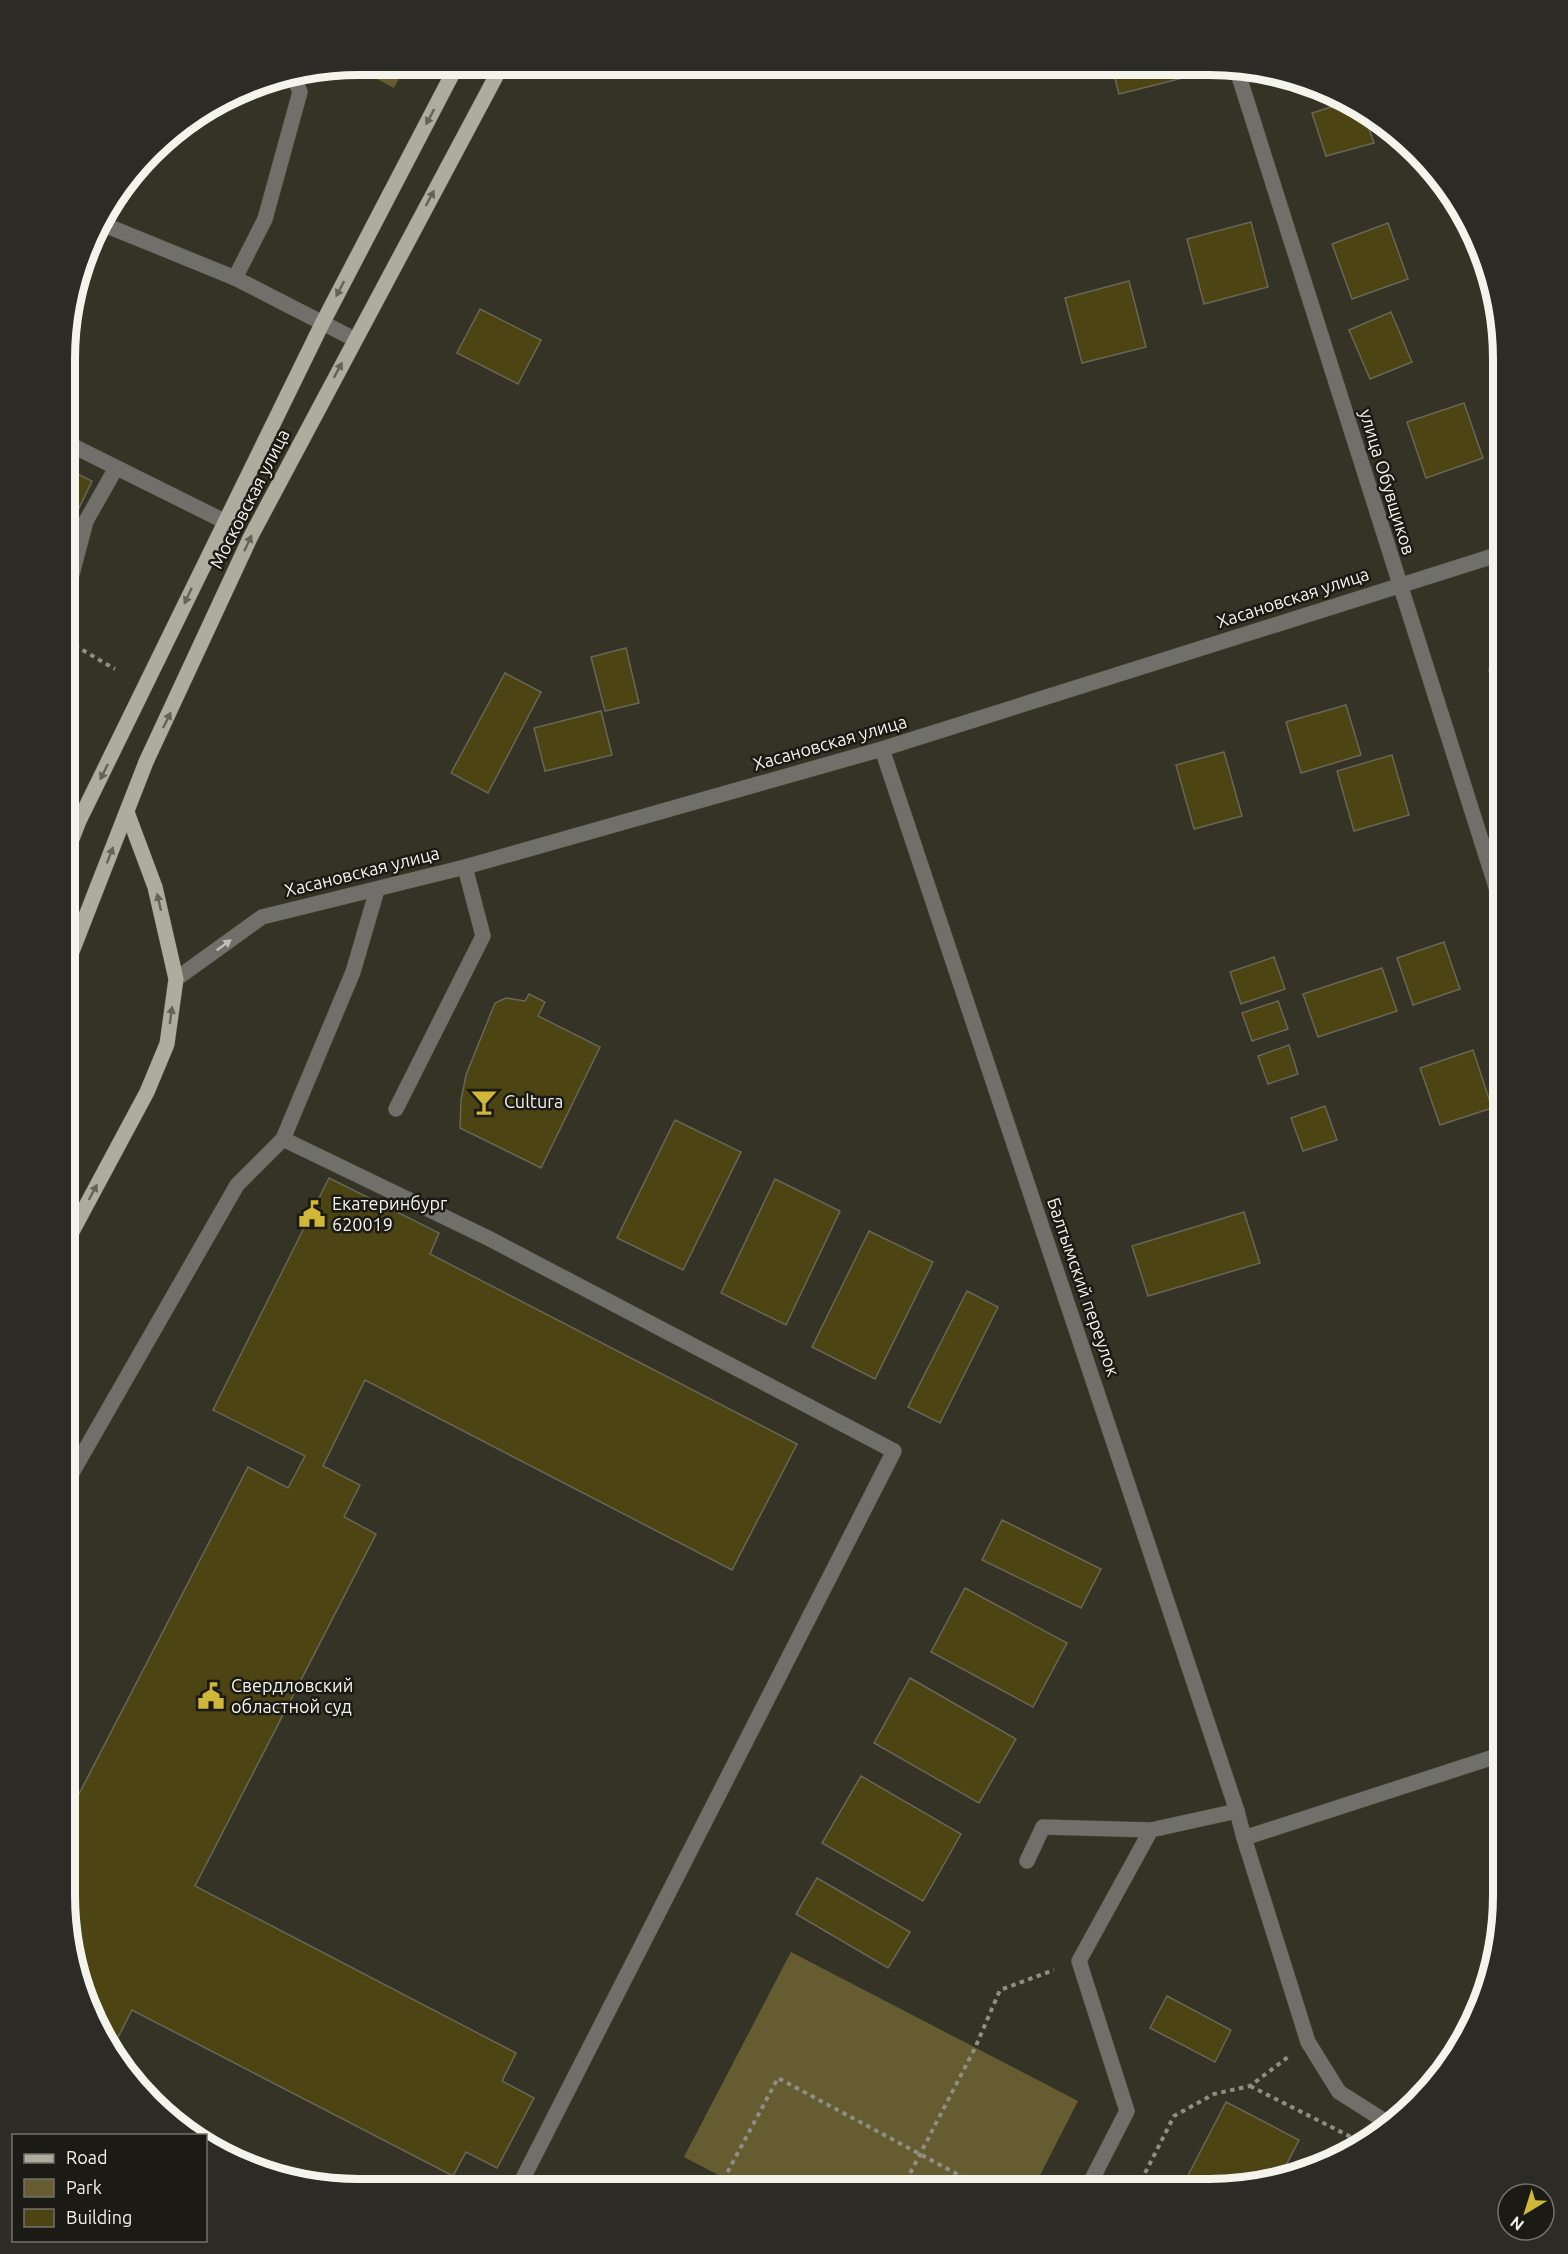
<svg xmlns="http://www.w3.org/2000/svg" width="1568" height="2254" viewBox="0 0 1568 2254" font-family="Ubuntu,sans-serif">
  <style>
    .green { fill: #655d31 }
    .building { fill: #4d4413; stroke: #686657; stroke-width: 1.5 }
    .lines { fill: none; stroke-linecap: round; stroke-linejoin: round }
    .lane-casing { stroke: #504e42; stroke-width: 16 }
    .street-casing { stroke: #504e42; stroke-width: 16 }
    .primary-casing { stroke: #504e42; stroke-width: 16 }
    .path { stroke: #8f8e83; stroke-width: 4; stroke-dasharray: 4.5 4.5; stroke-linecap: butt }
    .lane { stroke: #716f69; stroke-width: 15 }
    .street { stroke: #716f69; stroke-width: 15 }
    .primary { stroke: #aeac9e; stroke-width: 15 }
    .oneway { fill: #646359 }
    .oneway2 { fill: #c0bfb8 }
    .labels { text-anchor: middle; stroke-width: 5; stroke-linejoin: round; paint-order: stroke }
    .street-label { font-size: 18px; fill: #f5f4ec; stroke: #1b1a14 }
    .poi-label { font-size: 18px; fill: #f5f4ec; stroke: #1b1a14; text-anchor: start }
    .rim { fill: none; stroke: #f5f4ec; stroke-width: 8 }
  </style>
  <rect width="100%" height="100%" fill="#353326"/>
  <g class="green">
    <path d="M359,65H406L394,88L352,66Z"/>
    <path d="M791,1952L1078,2101L1033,2189L743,2188L684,2157Z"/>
  </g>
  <g class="building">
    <path d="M1112,67H1180L1183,78L1119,94Z"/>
    <path d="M1347,102L1363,111L1374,143L1326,156L1312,113Z"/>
    <path d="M1251,222L1268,287L1204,304L1187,239Z"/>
    <path d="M1388,223L1408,279L1352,299L1332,244Z"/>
    <path d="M1129,281L1146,347L1082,363L1065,298Z"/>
    <path d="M480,309L541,340L518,384L457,353Z"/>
    <path d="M1391,312L1412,362L1370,379L1349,330Z"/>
    <path d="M1464,403L1483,458L1426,478L1407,422Z"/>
    <path d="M67,469L92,481L67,533Z"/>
    <path d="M626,648L639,703L605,711L591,657Z"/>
    <path d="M1503,666V716L1489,670Z"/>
    <path d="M505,673L541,692L488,793L451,773Z"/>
    <path d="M1346,705L1361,755L1301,773L1286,722Z"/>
    <path d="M601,711L612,755L545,771L534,728Z"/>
    <path d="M1224,752L1242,816L1194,829L1176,765Z"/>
    <path d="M1392,755L1409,815L1354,831L1337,771Z"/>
    <path d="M1444,942L1460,989L1413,1005L1397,958Z"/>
    <path d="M1274,957L1285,989L1241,1004L1230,972Z"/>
    <path d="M1382,968L1397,1011L1318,1037L1303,994Z"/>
    <path d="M529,994L545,1002L538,1016L600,1047L541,1168L460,1128L461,1100L466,1075L495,1003L506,998L525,1001Z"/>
    <path d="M1278,1001L1288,1029L1252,1041L1242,1013Z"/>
    <path d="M1289,1045L1298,1074L1268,1084L1258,1056Z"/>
    <path d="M1473,1050L1492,1108L1440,1125L1420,1068Z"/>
    <path d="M1325,1106L1337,1140L1303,1151L1291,1118Z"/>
    <path d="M675,1120L741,1152L683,1270L617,1238Z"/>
    <path d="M329,1178L439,1233L430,1254L797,1444L732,1570L365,1380L323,1466L360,1485L344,1517L376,1534L195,1886L516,2053L502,2081L534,2098L497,2168L466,2152L453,2176L132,2010L111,2051L95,2025L64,1895L65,1821L248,1467L288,1488L305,1456L213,1410Z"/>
    <path d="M775,1179L840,1211L786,1325L721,1293Z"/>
    <path d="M1244,1212L1260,1263L1148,1296L1132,1246Z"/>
    <path d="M869,1231L933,1262L875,1379L812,1347Z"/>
    <path d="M967,1291L998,1307L940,1423L908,1407Z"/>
    <path d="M1002,1520L1101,1569L1081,1608L982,1560Z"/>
    <path d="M965,1588L1067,1643L1033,1707L931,1652Z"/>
    <path d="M910,1678L1016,1739L979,1803L874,1743Z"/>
    <path d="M861,1776L961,1834L923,1901L822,1843Z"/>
    <path d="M817,1878L910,1932L888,1968L796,1914Z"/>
    <path d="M1167,1996L1231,2030L1215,2062L1150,2028Z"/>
    <path d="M1226,2102L1299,2140L1282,2173L1210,2189H1181Z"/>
  </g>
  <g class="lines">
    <defs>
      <g id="lane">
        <path d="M100,223L235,278L354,339"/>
        <path d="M235,278L265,219L300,92L293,75"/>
        <path d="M67,443L224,521"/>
        <path d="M67,593L86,521L116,468"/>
        <path d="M396,1109L483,936L465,867"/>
        <path d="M283,1139L488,1238L894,1451L518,2188"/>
        <path d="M65,1485L237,1185L283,1139L353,972L377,890"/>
        <path d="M1244,1838L1308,2042L1339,2092L1391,2125"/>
        <path d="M1027,1861L1043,1827L1151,1830"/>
        <path d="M1087,2189L1127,2111L1079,1961L1151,1830L1237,1811"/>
      </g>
      <g id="street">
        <path d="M1236,67L1503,909"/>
        <path d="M882,749L1237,1811L1244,1838L1503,1754"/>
        <path d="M176,979L262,917L465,867L882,749L1503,553"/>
      </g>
      <g id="primary">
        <path d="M66,854L79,821L322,324L457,65"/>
        <path d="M66,967L146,762L251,536L502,65"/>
        <path d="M66,1243L147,1092L167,1044L176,979L155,887L127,812"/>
      </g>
    </defs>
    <use href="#lane" class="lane-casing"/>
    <use href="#street" class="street-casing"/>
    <use href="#primary" class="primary-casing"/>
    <g class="path">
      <path d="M67,641L115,669"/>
      <path d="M66,743L71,746"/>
      <path d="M1250,2086L1359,2141L1355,2149"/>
      <path d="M644,2188L660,2183L678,2188"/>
      <path d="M719,2188L778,2078L985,2189"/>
      <path d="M902,2189L975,2048L1000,1990L1054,1970"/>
      <path d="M1137,2189L1174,2116L1214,2094L1250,2086L1288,2057"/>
    </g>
    <use href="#lane" class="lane"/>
    <use href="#street" class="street"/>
    <use href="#primary" class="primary"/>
  </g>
  <defs><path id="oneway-solid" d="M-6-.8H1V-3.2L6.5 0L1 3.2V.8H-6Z" transform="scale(1.5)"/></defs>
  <g class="oneway">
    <use href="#oneway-solid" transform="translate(430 117) rotate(118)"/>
    <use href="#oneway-solid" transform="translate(430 198) rotate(-62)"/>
    <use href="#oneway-solid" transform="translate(340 289) rotate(118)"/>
    <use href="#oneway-solid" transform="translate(338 370) rotate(-62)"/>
    <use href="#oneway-solid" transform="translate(248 543) rotate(-65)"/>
    <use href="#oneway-solid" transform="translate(188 596) rotate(115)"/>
    <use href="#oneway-solid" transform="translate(167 720) rotate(-64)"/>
    <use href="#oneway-solid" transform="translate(104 772) rotate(116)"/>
    <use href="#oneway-solid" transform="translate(110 855) rotate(-69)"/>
    <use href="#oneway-solid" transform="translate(159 902) rotate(-103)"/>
    <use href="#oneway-solid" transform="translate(171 1015) rotate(-82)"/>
    <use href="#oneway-solid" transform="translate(93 1192) rotate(-62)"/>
  </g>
  <use class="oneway2" href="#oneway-solid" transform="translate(224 945) rotate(-36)"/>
  <defs>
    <symbol id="bar-bare" viewBox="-9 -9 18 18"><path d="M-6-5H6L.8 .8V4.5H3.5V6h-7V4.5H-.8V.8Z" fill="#cfb837" stroke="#1b1a14" stroke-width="2.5" paint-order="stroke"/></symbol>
    <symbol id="civic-bare" viewBox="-9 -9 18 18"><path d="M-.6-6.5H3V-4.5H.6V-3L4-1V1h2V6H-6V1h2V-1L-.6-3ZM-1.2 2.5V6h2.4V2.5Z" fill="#cfb837" stroke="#1b1a14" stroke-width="2.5" paint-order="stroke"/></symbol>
  </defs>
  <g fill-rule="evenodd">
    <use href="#bar-bare" x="465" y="1083" width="38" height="38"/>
    <use href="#civic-bare" x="293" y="1195" width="38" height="38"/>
    <use href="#civic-bare" x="192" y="1677" width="38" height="38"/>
  </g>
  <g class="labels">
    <g class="street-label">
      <text transform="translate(1387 482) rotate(73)" y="6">улица Обувщиков</text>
      <text transform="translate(250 499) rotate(-63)" y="6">Московская улица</text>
      <text transform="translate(1293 598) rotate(-18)" y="6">Хасановская улица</text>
      <text transform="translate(830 743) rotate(-16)" y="6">Хасановская улица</text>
      <text transform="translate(362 872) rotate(-14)" y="6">Хасановская улица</text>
      <text transform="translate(1083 1287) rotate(71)" y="6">Балтымский переулок</text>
    </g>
    <g class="poi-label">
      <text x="504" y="1108">Cultura</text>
      <text x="332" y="1210">Екатеринбург<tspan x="332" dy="21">620019</tspan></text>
      <text x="231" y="1692">Свердловский<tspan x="231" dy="21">областной суд</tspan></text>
    </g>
  </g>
  <path d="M0 0H1568V2254H0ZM359 75H1209A284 284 0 0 1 1493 359V1895A284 284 0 0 1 1209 2179H359A284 284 0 0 1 75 1895V359A284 284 0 0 1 359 75Z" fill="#2c2b25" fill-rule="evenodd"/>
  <path class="rim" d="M359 75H1209A284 284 0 0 1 1493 359V1895A284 284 0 0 1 1209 2179H359A284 284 0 0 1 75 1895V359A284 284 0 0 1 359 75Z"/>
  <rect x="12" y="2134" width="195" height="108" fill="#1b1a14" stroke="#72716a" stroke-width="1.5"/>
  <rect x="24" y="2154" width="30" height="9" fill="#aeac9e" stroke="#72716a" stroke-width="1.5"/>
  <text x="66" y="2164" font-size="18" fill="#f5f4ec">Road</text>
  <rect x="24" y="2179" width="30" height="18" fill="#655d31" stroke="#72716a" stroke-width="1.5"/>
  <text x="66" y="2194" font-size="18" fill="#f5f4ec">Park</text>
  <rect x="24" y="2209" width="30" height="18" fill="#4d4413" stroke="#72716a" stroke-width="1.5"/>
  <text x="66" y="2224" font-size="18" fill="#f5f4ec">Building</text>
  <g transform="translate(1526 2212) rotate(218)"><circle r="28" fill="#1b1a14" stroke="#72716a" stroke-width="1.5"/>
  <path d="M0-4.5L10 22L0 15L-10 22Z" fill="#cfb837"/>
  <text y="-9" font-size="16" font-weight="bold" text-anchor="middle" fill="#f5f4ec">N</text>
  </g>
</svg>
